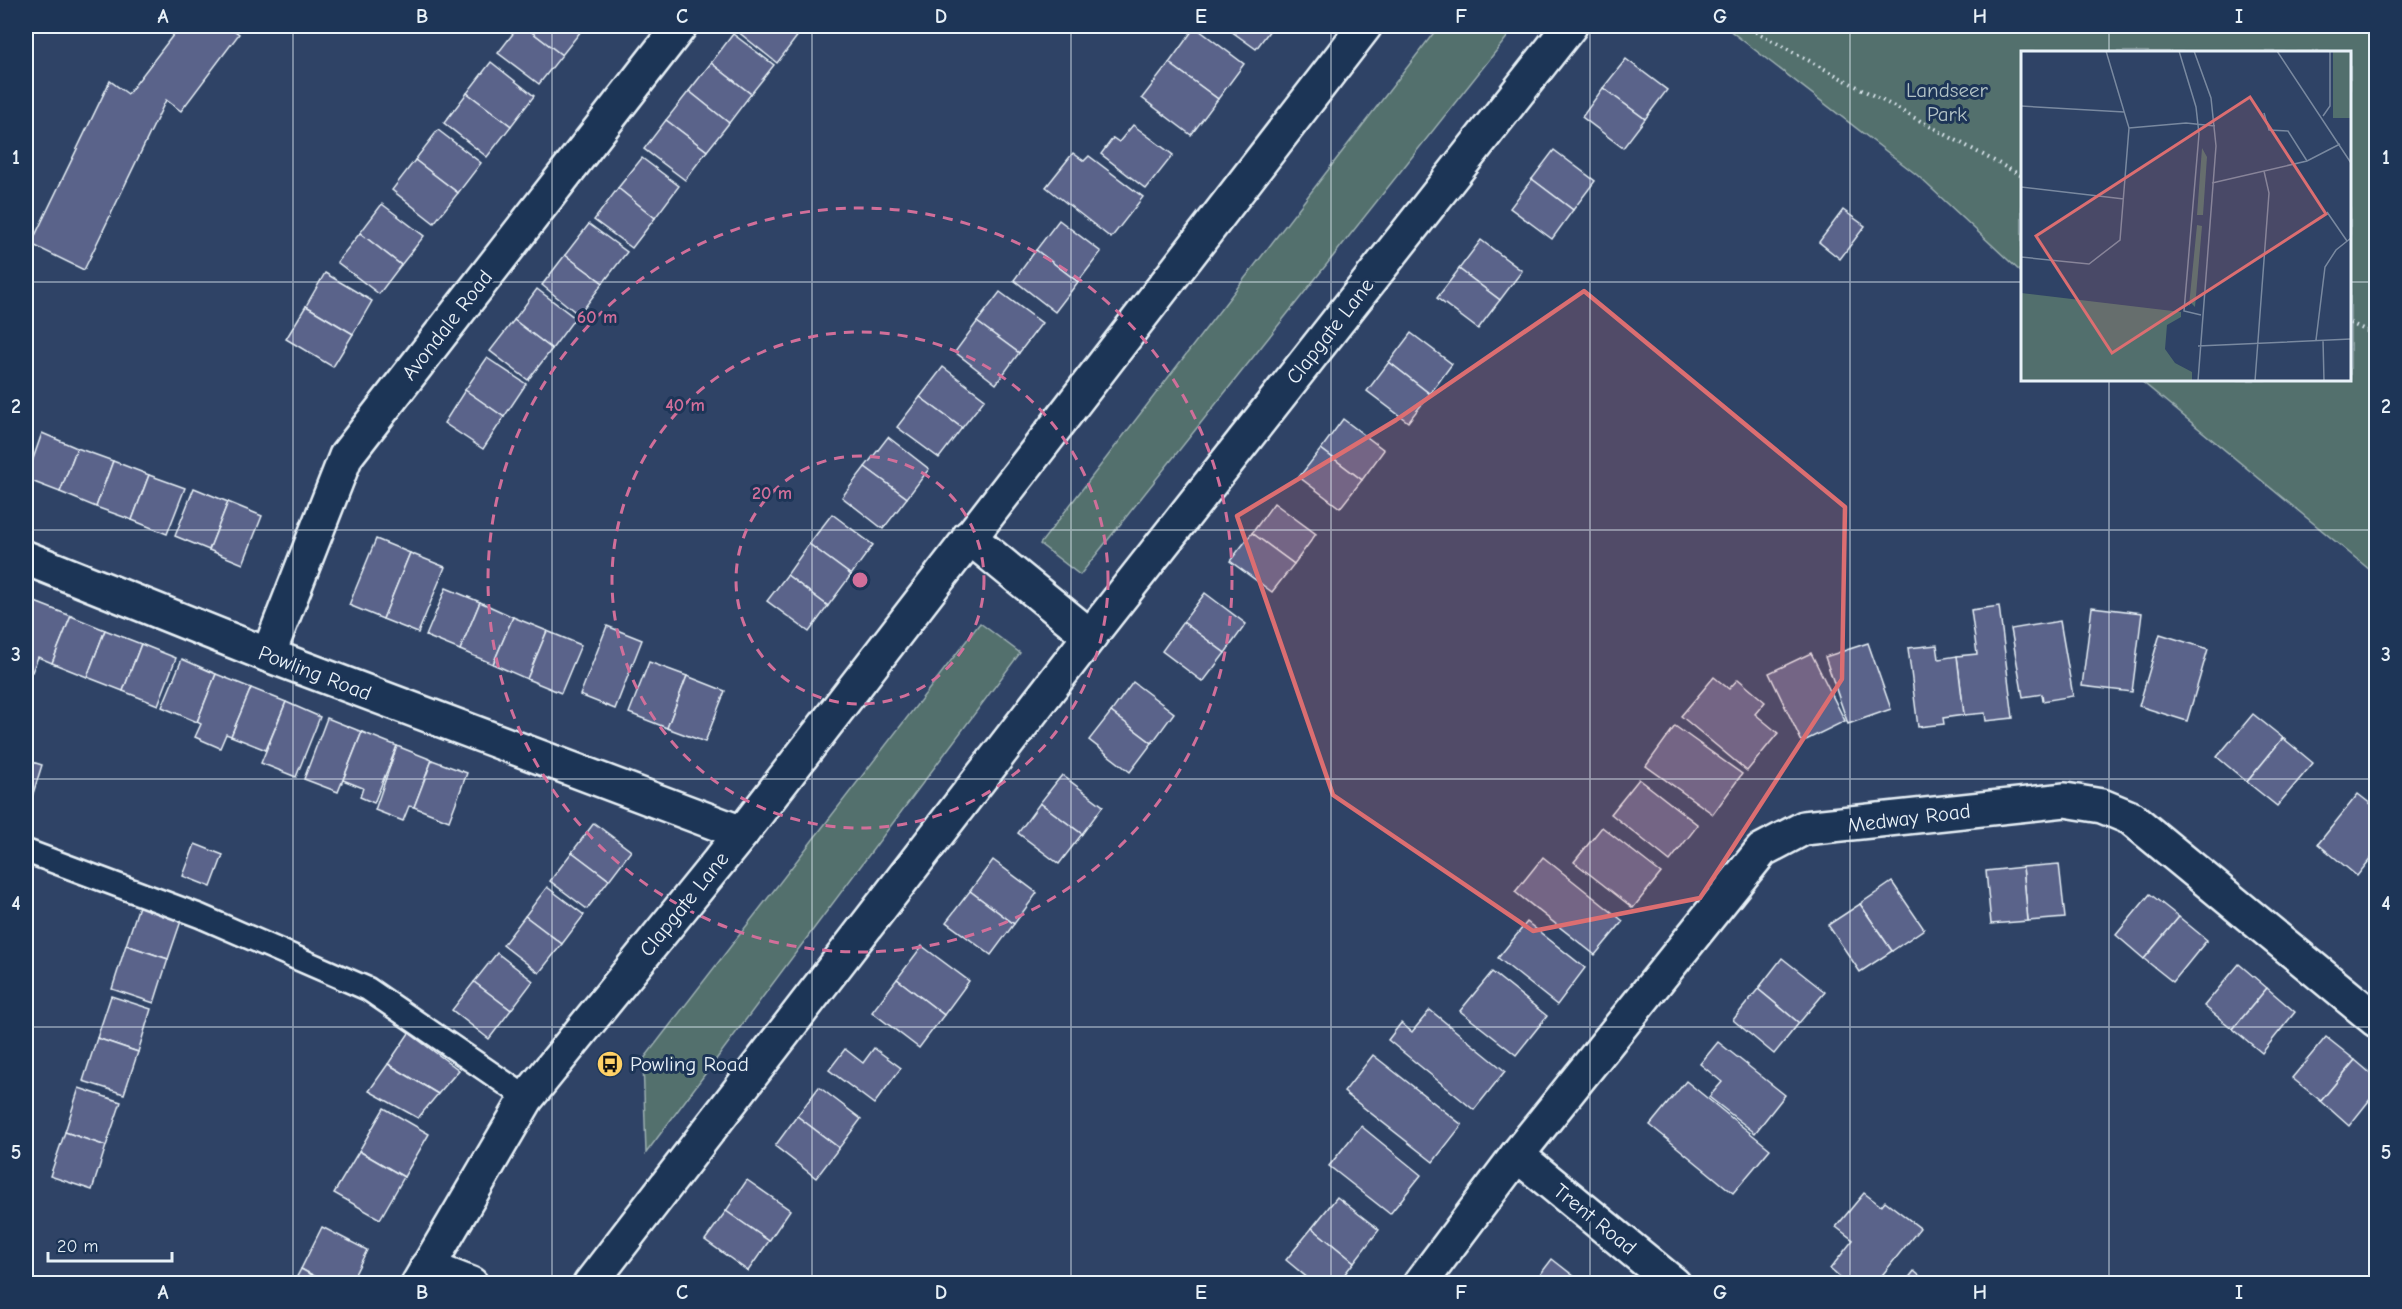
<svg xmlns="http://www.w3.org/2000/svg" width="2402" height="1309" viewBox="0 0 2402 1309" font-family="'Comic Neue',sans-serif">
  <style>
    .green { fill: #526f6d; stroke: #9db0b2; stroke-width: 1.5 }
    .building { fill: #5a638a; stroke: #e8f1f8; stroke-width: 1.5 }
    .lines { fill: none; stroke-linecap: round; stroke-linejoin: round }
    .service-casing { stroke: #e8f1f8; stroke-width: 27 }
    .minor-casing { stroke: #e8f1f8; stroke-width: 38 }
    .tertiary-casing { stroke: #e8f1f8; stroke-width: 38 }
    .path { stroke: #e8f1f8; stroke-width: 4; stroke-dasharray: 1.5 4.5; stroke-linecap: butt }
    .service { stroke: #1d3557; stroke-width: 22 }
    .minor { stroke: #1d3557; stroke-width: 33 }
    .tertiary { stroke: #1d3557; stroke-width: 33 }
    .marked { fill: #dc6e71; fill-opacity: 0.2; stroke: #dc6e71; stroke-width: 4.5; stroke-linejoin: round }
    .grid { fill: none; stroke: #e8f1f8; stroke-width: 1.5; stroke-opacity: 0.55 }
    .ring { fill: none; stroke: #d16f9a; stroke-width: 3; stroke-dasharray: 10 8 }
    .labels { text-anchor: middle; stroke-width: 6; stroke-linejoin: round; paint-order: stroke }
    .park-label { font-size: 21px; fill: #b4c4c7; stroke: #1d3557 }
    .street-label { font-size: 21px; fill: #e8f1f8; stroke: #1d3557 }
    .poi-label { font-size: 21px; fill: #e8f1f8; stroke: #1d3557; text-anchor: start }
    .inset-road { fill: none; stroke: #7989a0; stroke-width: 1.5 }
    .view { fill: #dc6e71; fill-opacity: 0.15; stroke: #dc6e71; stroke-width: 3 }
    .inset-edge { fill: none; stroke: #e8f1f8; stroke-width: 3 }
    .centre { fill: #d16f9a; stroke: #1d3557; stroke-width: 3 }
    .ring-label { font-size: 18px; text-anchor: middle; font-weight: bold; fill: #d16f9a; stroke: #1d3557; stroke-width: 6; stroke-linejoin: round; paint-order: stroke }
    .neatline { fill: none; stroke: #e8f1f8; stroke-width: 2 }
    .grid-label { font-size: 20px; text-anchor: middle; font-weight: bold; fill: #e8f1f8 }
  </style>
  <rect width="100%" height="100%" fill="#2f4366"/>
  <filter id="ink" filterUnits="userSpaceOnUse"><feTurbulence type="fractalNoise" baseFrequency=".0167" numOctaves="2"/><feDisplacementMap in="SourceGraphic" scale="12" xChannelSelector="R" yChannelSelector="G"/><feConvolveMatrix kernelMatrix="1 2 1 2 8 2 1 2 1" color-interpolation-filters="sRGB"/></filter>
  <g filter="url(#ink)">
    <g class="green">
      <path d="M1439,26H1516L1080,575L1040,544Z"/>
      <path d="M1724,26H2376V575L2140,380H2350V52H2022V273L1917,175Z"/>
      <path d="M980,623L1020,653L646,1153L643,1060Z"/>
    </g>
    <g class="building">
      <path d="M180,26H228L239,34L181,111L166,100L84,270L31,244L110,81L128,94Z"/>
      <path d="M519,26H524L562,55L539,84L498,53Z"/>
      <path d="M524,26H585L562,55Z"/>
      <path d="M741,26H788L799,34L777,63L737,31Z"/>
      <path d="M788,26H806L799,34Z"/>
      <path d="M1224,26H1273L1256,49Z"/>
      <path d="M1195,27L1244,64L1218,99L1169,63Z"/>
      <path d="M733,34L774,65L751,94L711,63Z"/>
      <path d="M1626,59L1667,90L1645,119L1603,88Z"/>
      <path d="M491,62L534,96L511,126L467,93Z"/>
      <path d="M711,63L751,94L729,123L689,91Z"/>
      <path d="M1169,63L1218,99L1191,135L1142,98Z"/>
      <path d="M1603,88L1645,119L1623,148L1582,117Z"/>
      <path d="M689,91L729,123L707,151L666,120Z"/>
      <path d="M467,93L511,126L487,157L444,123Z"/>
      <path d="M666,120L707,151L685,180L644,149Z"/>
      <path d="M1133,125L1173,155L1146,189L1101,154L1113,138L1119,142Z"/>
      <path d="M438,130L481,163L458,193L415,160Z"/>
      <path d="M1554,150L1595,181L1573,210L1532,179Z"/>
      <path d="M1073,153L1084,161L1089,156L1143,197L1111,238L1046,187Z"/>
      <path d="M642,158L679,186L655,218L618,188Z"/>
      <path d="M415,160L458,193L434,223L392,190Z"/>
      <path d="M1532,179L1573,210L1552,239L1510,208Z"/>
      <path d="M618,188L655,218L632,248L594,220Z"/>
      <path d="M382,204L424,236L401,265L360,233Z"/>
      <path d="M1843,210L1865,226L1840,259L1819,242Z"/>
      <path d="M1059,220L1101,252L1078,282L1036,250Z"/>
      <path d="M589,224L627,252L603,283L565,255Z"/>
      <path d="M360,233L401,265L379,294L337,262Z"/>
      <path d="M1481,240L1522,271L1500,300L1459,269Z"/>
      <path d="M1036,250L1078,282L1055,312L1014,280Z"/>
      <path d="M565,255L603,283L579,315L542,285Z"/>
      <path d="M1459,269L1500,300L1478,329L1437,298Z"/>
      <path d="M325,273L372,301L353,334L306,306Z"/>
      <path d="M537,289L575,318L552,349L514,320Z"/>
      <path d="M1000,292L1042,323L1019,353L977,322Z"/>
      <path d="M306,306L353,334L333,367L286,339Z"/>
      <path d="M514,320L552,349L528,380L490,351Z"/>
      <path d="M977,322L1019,353L996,384L955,352Z"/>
      <path d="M1411,333L1452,364L1430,394L1389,362Z"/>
      <path d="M487,358L526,384L504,417L465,390Z"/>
      <path d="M1389,362L1430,394L1408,422L1367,391Z"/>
      <path d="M943,367L985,399L962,428L920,397Z"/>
      <path d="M465,390L504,417L483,449L444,423Z"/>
      <path d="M920,397L962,428L939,458L897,427Z"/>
      <path d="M1343,419L1384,450L1362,480L1321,449Z"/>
      <path d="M42,433L77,448L60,492L26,479Z"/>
      <path d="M888,437L929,469L907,498L865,467Z"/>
      <path d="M77,448L113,461L96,507L60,492Z"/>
      <path d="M1321,449L1362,480L1340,508L1299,477Z"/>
      <path d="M113,461L149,475L132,520L96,507Z"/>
      <path d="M865,467L907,498L883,529L842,497Z"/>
      <path d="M149,475L185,488L167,534L132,520Z"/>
      <path d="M194,488L228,502L209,550L175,536Z"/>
      <path d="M228,502L262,516L243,564L209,550Z"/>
      <path d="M1274,503L1316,534L1294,564L1252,533Z"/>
      <path d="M832,514L873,545L851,575L809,544Z"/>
      <path d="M1252,533L1294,564L1272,592L1230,561Z"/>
      <path d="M376,539L410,553L383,619L349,605Z"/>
      <path d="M809,544L851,575L828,606L787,575Z"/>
      <path d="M410,553L445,567L418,633L383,619Z"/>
      <path d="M787,575L828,606L809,632L767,601Z"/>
      <path d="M446,588L480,602L460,650L426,636Z"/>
      <path d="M1205,593L1246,624L1225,653L1183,622Z"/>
      <path d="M35,602L71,616L52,663L38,657L32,672L26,669V626Z"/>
      <path d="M480,602L513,617L493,664L460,650Z"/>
      <path d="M1999,606L2013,718L1986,721L1985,713L1964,715L1957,656L1977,654L1971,610Z"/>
      <path d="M2092,607L2142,613L2132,692L2082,686Z"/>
      <path d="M71,616L105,630L87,677L52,663Z"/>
      <path d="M513,617L547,631L527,679L493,664Z"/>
      <path d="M2060,621L2073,696L2043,701L2042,694L2023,697L2011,629Z"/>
      <path d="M1183,622L1225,653L1203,682L1162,651Z"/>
      <path d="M607,626L642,640L615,709L580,695Z"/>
      <path d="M105,630L141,644L123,691L87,677Z"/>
      <path d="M547,631L581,645L561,693L527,679Z"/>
      <path d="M2160,634L2208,649L2187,721L2139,706Z"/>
      <path d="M1868,643L1891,709L1848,724L1825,657Z"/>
      <path d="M141,644L176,658L158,705L123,691Z"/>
      <path d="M1937,645L1939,659L1957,656L1964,715L1943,718L1944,724L1918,727L1908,648Z"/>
      <path d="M1811,653L1845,721L1802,742L1769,673Z"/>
      <path d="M182,659L216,674L197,722L162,707Z"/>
      <path d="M649,662L687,676L667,728L629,713Z"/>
      <path d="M216,674L251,688L231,736L226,734L220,748L195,737L201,724L197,722Z"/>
      <path d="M687,676L725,691L705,742L667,728Z"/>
      <path d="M1714,677L1729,689L1738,679L1765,702L1755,714L1778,733L1747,771L1681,716Z"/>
      <path d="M1133,682L1174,713L1152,743L1111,712Z"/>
      <path d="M251,688L286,702L266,750L231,736Z"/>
      <path d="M286,702L320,717L296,777L261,763Z"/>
      <path d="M1111,712L1152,743L1130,772L1089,740Z"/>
      <path d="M2253,714L2283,738L2247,782L2217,757Z"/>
      <path d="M327,718L362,732L338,792L304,779Z"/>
      <path d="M1675,726L1742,774L1713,814L1646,766Z"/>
      <path d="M362,732L397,746L374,803L360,797L363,788L343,780Z"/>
      <path d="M2283,738L2313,763L2277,806L2247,782Z"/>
      <path d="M397,746L432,760L414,807L409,806L403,821L375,810Z"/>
      <path d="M26,760L42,765L30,803L26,801Z"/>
      <path d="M432,760L467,773L449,821L414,807Z"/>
      <path d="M1062,775L1103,806L1082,834L1040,803Z"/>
      <path d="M1639,779L1698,825L1670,861L1611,814Z"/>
      <path d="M2358,794L2376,808V852L2357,876L2318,844Z"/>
      <path d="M1040,803L1082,834L1059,864L1018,833Z"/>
      <path d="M594,823L631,851L609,880L572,852Z"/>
      <path d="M1602,827L1661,873L1633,908L1574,862Z"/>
      <path d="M195,844L223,855L211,887L183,876Z"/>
      <path d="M572,852L609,880L587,909L550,881Z"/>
      <path d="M1543,857L1623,921L1595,955L1515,892Z"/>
      <path d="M993,860L1037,893L1014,924L970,891Z"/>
      <path d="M2059,864L2065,918L2028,921L2023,867Z"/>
      <path d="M2023,867L2028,921L1991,924L1986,871Z"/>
      <path d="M1892,882L1924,929L1892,951L1860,904Z"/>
      <path d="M547,887L584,915L562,944L525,916Z"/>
      <path d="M970,891L1014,924L991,955L946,922Z"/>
      <path d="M2150,894L2179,917L2144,959L2116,935Z"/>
      <path d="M141,900L183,915L168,959L126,945Z"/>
      <path d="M1860,904L1892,951L1860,972L1828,925Z"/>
      <path d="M525,916L562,944L539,973L503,945Z"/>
      <path d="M2179,917L2207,940L2173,982L2144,959Z"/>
      <path d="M1527,922L1585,968L1557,1005L1498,958Z"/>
      <path d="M126,945L168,959L154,1003L112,989Z"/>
      <path d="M922,946L969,981L944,1015L897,979Z"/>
      <path d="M497,953L533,981L511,1010L474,982Z"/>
      <path d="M1782,958L1825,992L1799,1023L1758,989Z"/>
      <path d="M2239,964L2267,988L2233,1029L2204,1006Z"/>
      <path d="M1492,972L1547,1016L1516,1055L1460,1011Z"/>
      <path d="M897,979L944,1015L919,1048L872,1012Z"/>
      <path d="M474,982L511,1010L489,1039L452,1010Z"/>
      <path d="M2267,988L2295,1012L2262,1053L2233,1029Z"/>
      <path d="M1758,989L1799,1023L1774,1054L1733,1020Z"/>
      <path d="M111,996L151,1009L138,1052L97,1038Z"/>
      <path d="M1430,1010L1505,1071L1474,1110L1388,1040L1401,1023L1412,1032Z"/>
      <path d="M409,1033L459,1070L438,1094L388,1064Z"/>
      <path d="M2326,1037L2355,1060L2321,1101L2292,1078Z"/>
      <path d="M97,1038L138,1052L124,1094L83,1081Z"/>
      <path d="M1718,1042L1785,1095L1755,1133L1709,1097L1722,1082L1700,1064Z"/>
      <path d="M874,1048L901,1068L874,1104L829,1070L845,1049L863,1063Z"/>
      <path d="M1373,1055L1462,1125L1433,1162L1344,1092Z"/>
      <path d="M2355,1060L2376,1078V1092L2349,1126L2321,1101Z"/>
      <path d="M388,1064L438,1094L418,1118L369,1091Z"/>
      <path d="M1686,1081L1770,1149L1733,1193L1650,1125Z"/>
      <path d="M819,1087L861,1119L839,1148L797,1116Z"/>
      <path d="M79,1088L121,1102L106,1146L65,1132Z"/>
      <path d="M384,1108L429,1134L404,1177L359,1151Z"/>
      <path d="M797,1116L839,1148L816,1178L775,1146Z"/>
      <path d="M1361,1126L1421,1175L1390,1214L1329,1166Z"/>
      <path d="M65,1132L106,1146L92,1190L50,1176Z"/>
      <path d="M359,1151L404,1177L380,1219L334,1193Z"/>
      <path d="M747,1180L790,1210L769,1241L726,1211Z"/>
      <path d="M1864,1193L1881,1206L1885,1201L1920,1228L1875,1284H1847L1830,1269L1853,1240L1836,1227Z"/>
      <path d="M1337,1197L1379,1230L1354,1262L1312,1228Z"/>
      <path d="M726,1211L769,1241L748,1271L705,1240Z"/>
      <path d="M322,1227L367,1250L350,1284H329L301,1269Z"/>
      <path d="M1312,1228L1354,1262L1337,1284H1315L1286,1260Z"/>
      <path d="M1552,1259L1584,1284H1533Z"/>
      <path d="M301,1269L329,1284H293Z"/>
      <path d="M1914,1271L1929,1284H1904Z"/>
    </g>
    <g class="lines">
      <defs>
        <path id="service" d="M26,851L200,916L368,989L527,1098"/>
        <g id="minor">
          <path d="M969,537L1090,636"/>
          <path d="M26,558L268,655L742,833"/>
          <path d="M268,655L346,456L680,26"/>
          <path d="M1517,1155L1674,1284"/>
          <path d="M427,1267L471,1284"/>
          <path d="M590,1284L1090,636L1570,26"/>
          <path d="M1420,1284L1517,1155L1762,850L1804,828L2065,800L2102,806L2131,818L2376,1020"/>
        </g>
        <path id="tertiary" d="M418,1284L527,1098L742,833L1365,26"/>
      </defs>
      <use href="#service" class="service-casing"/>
      <use href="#minor" class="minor-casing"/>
      <use href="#tertiary" class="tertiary-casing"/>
      <g class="path">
        <path d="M1745,26L2022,176"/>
        <path d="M2350,323L2376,335"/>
      </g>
      <use href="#service" class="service"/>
      <use href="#minor" class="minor"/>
      <use href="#tertiary" class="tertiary"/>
    </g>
  </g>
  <path class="marked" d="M1584,291L1845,507L1842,679L1700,898L1533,931L1333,795L1237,516L1396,420Z"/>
  <path class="grid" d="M293,26V1284M552,26V1284M812,26V1284M1071,26V1284M1331,26V1284M1590,26V1284M1850,26V1284M2109,26V52M26,282H2022M2350,282H2376M2109,380V1284M26,530H2376M26,779H2376M26,1027H2376"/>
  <g class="ring">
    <circle cx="860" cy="580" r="124"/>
    <circle cx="860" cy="580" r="248"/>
    <circle cx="860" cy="580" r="372"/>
  </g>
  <defs>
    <symbol id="bus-disc" viewBox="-11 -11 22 22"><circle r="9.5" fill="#ffd166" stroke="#1d3557"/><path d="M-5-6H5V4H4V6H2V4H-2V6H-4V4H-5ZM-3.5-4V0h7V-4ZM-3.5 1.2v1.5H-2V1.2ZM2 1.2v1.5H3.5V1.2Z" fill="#111"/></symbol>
  </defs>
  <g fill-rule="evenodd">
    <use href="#bus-disc" x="595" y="1049" width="30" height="30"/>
  </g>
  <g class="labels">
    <g class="park-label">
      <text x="1947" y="97">Landseer<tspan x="1947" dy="24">Park</tspan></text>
    </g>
    <g class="street-label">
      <text transform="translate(447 325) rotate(-52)" y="7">Avondale Road</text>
      <text transform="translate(1330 331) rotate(-52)" y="7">Clapgate Lane</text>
      <text transform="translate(315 673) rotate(21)" y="7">Powling Road</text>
      <text transform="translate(1909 818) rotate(-7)" y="7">Medway Road</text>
      <text transform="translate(684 904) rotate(-51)" y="7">Clapgate Lane</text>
      <text transform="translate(1595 1219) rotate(39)" y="7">Trent Road</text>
    </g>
    <g class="poi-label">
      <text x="630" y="1071">Powling Road</text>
    </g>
  </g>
  <g transform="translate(2021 51)">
    <rect width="330" height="330" fill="#2f4366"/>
    <path d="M312,0H330V67H312ZM181,97L186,106L182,164H176ZM176,174L181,175L174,256L170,252L168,255ZM0,242L160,261V266L146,274L144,298L154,312L171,321V330H0Z" fill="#526f6d"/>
    <path class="inset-road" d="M158,0L175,56L178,83L163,260L180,264M173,0L190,47L195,95L177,330M256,0L330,112M0,55L103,61M243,62L248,79L267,80L286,110M302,65L309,55V0M108,77L165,72L194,75M191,132L286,110L319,93M0,136L103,148M306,161L326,190M0,206L68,213L99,189L108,77L85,0M295,289L304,216L315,199L330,187M302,289L303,330M177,295L330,288M234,330L248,142L243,120"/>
    <path class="view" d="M229,46L305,163L91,302L15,185Z"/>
    <rect width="330" height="330" class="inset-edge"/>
  </g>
  <circle cx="860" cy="580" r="9" class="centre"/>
  <g class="ring-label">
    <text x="597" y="323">60 m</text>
    <text x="685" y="411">40 m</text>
    <text x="772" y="499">20 m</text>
  </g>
  <rect width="2402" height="1309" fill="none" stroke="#1d3557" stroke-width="66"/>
  <path d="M48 1252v9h124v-9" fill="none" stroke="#e8f1f8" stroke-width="3"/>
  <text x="57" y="1252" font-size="18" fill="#e8f1f8" stroke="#1d3557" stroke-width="4.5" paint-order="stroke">20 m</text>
  <rect x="33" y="33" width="2336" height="1243" class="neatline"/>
  <g class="grid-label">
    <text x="163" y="23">A</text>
    <text x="422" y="23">B</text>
    <text x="682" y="23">C</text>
    <text x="941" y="23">D</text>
    <text x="1201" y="23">E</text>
    <text x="1461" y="23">F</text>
    <text x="1720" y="23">G</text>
    <text x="1980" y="23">H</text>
    <text x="2239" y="23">I</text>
    <text x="16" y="164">1</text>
    <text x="2386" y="164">1</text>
    <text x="16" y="413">2</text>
    <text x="2386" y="413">2</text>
    <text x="16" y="661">3</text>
    <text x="2386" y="661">3</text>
    <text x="16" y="910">4</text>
    <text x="2386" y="910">4</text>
    <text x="16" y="1159">5</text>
    <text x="2386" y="1159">5</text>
    <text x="163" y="1299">A</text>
    <text x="422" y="1299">B</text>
    <text x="682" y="1299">C</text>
    <text x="941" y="1299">D</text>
    <text x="1201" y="1299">E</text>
    <text x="1461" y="1299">F</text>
    <text x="1720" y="1299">G</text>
    <text x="1980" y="1299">H</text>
    <text x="2239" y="1299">I</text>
  </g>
</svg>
